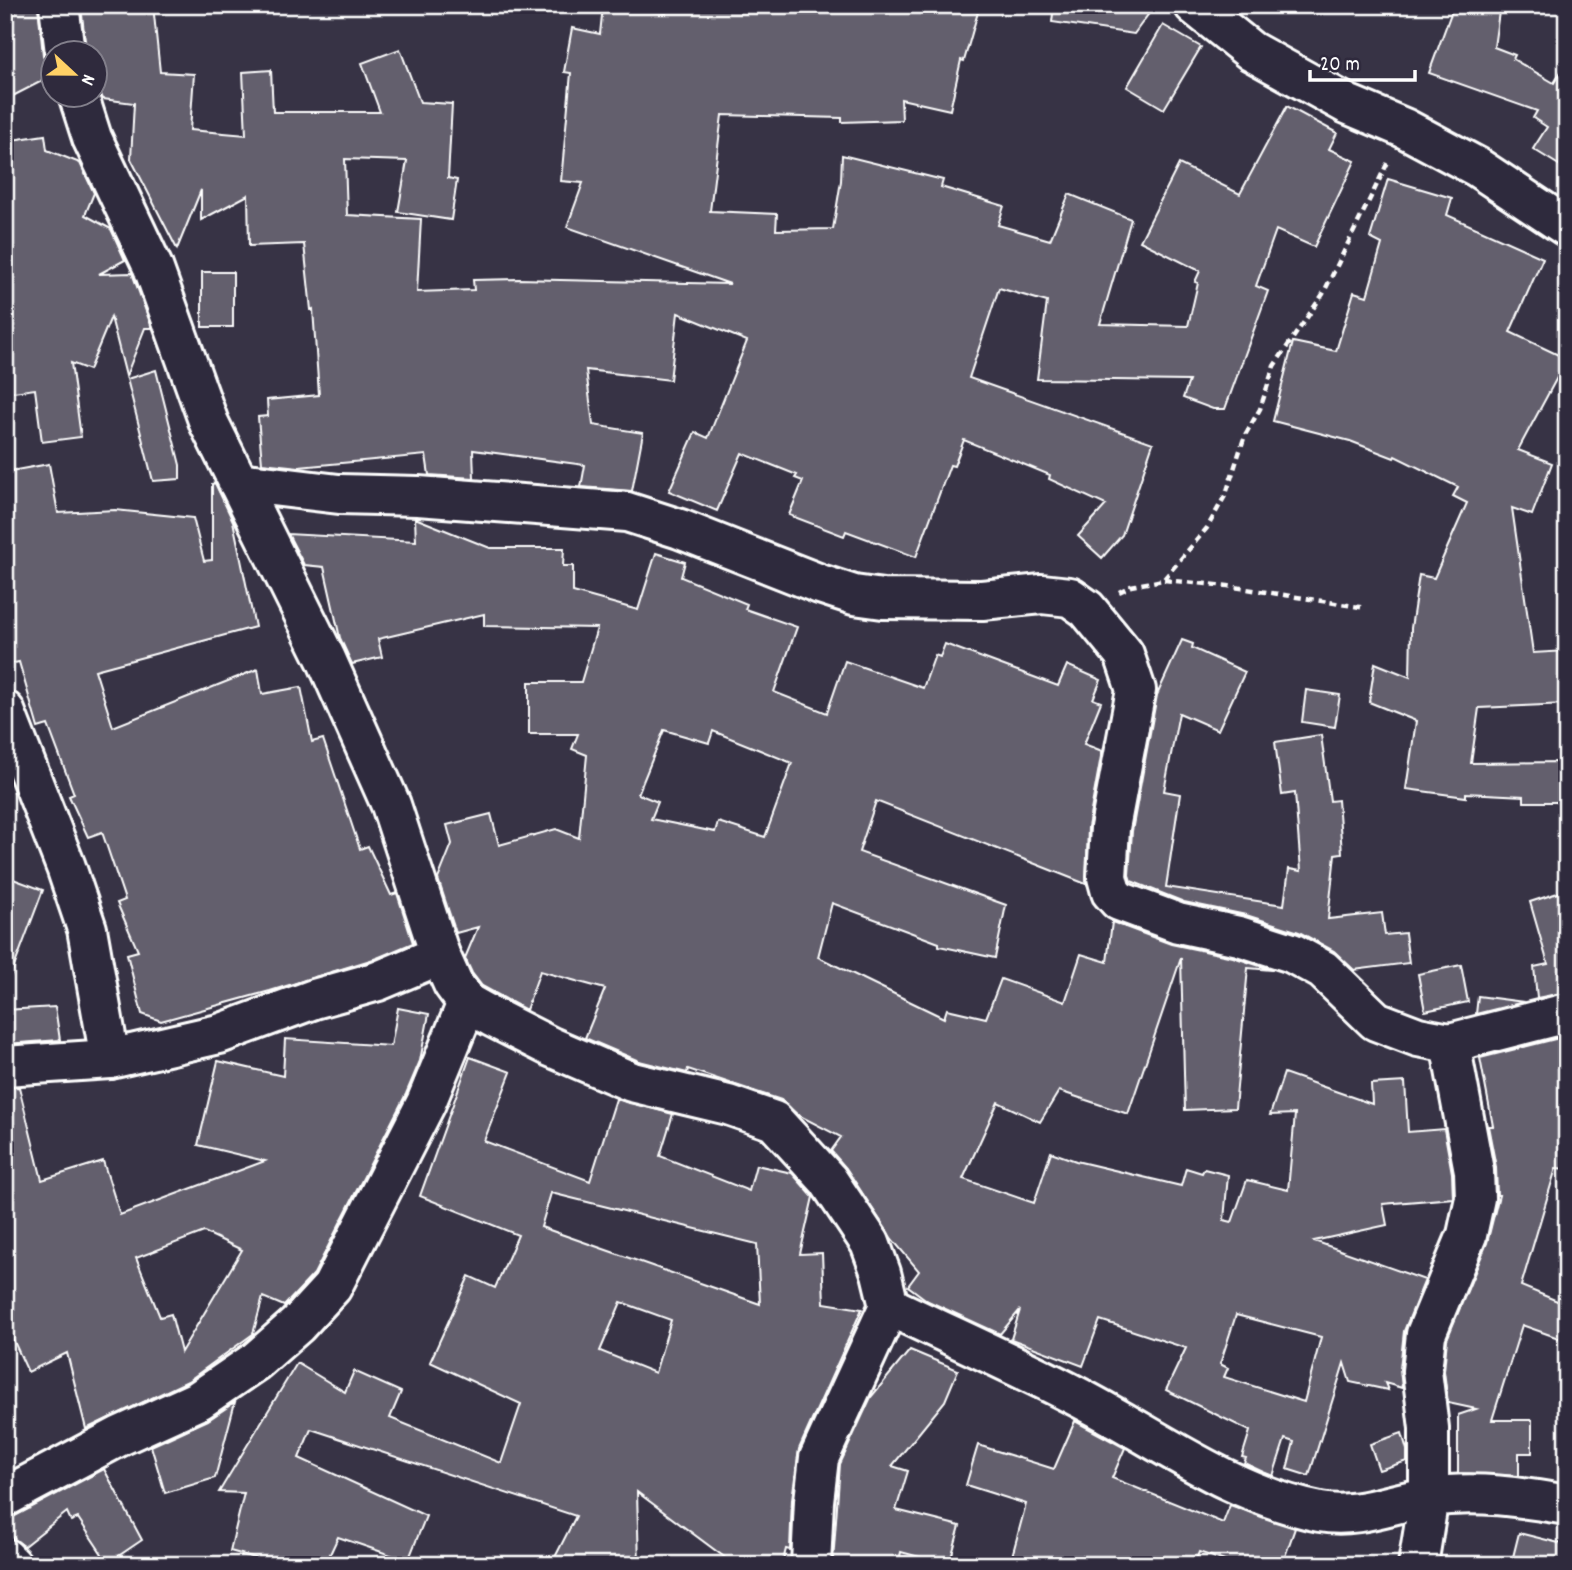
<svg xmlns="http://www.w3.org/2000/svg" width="1572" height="1570" viewBox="0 0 1572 1570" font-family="Dekko,sans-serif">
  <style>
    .building { fill: #635f6d; stroke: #fff; stroke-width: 2; fill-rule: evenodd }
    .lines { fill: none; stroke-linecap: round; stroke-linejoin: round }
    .minor-casing { stroke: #fff; stroke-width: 44 }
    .path { stroke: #fff; stroke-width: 4.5; stroke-dasharray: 7 5; stroke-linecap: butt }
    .minor { stroke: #2f2a3d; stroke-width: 38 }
  </style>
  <rect width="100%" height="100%" fill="#373345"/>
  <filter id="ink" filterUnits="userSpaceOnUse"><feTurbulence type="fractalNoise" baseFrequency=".0143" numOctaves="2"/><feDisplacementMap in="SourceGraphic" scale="14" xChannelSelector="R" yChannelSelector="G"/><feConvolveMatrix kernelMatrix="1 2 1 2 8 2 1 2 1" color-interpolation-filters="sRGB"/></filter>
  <g filter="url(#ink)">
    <g class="building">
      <path d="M27,5H38L43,55L47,65L52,69V76L5,100V16Z"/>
      <path d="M81,5H153L160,72L194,74L190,130L246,135L243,72L271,70L273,112H380L362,63L400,49L420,102L452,104L448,178L457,180L451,220L398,212L407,161L345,159L347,215L421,219L417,292L474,290L473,280L518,279L730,284L567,227L583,183L561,181L571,73L564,72L572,28L600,34L603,6L666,13L667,5H980L964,61L961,60L950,110L901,99L902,120L842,122V118L722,115L710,211L777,214L776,230L833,229L841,181L842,155L943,180L941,187L1004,206L998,225L1050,240L1069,194L1131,219L1100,324L1188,326L1198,283L1195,282L1200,271L1140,241L1179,164L1240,194L1287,106L1337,133L1329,149L1355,161L1314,247L1276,230L1256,286L1268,291L1225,409H1213L1183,398L1189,381L1037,379L1047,302L999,288L969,378L1153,443L1122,535L1102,558L1078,536L1106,505L1049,479L1050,475L964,440L954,466L950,465L916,557L846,531L844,536L789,515L803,481L795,478L797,475L742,453L717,511L669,491L695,432L708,438L747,341L678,313L670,380L586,370L593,425L643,433L632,491L581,487L585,465L473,450L474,478L429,475L426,455L299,467L262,463L258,417L268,416L267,400L319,395L313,309L311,310L304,244L249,246L248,195L201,220V190L177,249L131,159L134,103L103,99L94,80V52H86Z"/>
      <path d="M1054,5H1155L1134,34L1052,22Z"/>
      <path d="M1454,5H1500L1494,47L1515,55L1513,59L1554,83L1567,62V170L1533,149L1547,127L1533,118L1537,111L1429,73Z"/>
      <path d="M1163,25L1201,47L1164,109L1127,87Z"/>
      <path d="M45,135L47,150L80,163L94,193L85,215L111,229L125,260L99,274L132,273L152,328H145L126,376L111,317L89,370L71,363L81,437L42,442L35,389L5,393V141Z"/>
      <path d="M1388,179L1452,198L1447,215L1543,258L1510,332L1567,359L1518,450L1552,463L1532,515L1512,508L1533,653L1567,651V704L1479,708L1471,763L1567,762V802H1524V796L1466,793V797L1406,789L1416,721L1369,702L1375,663L1410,677L1411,628L1419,575L1434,578L1467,503L1453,496L1458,487L1395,456L1394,458L1350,441L1273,421L1293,342L1336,351L1354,292L1367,296L1382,244L1370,238Z"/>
      <rect x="202" y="272" width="31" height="55"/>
      <path d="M156,370L180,465V479L153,481L127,379Z"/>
      <path d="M49,464L58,513L115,510L193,518L204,561L212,560V484L215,483L233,521L255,627L95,670L113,727L258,669L262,694L301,687L312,742L323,739L360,849L368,846L391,895L397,893L413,943L377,958L270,991L161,1021L142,1014L127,954L138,951L117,903L125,900L102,832L88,837L69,796L74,794L48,725L38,728L19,662L5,665V472Z"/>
      <path d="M415,518L490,548H564L563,566H573V592L638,610L656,553L685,562L681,577L747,604L745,609L797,627L774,692L827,713L845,661L923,688L935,655L940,657L945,644L1058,686L1067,665L1101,680L1093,699L1101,702L1084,744L1102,751L1088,827L1086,884L876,801L859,852L1006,905L995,958L939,946V943L832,903L818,957L944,1018L947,1009L986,1018L1001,979L1065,1002L1081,954L1107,962L1112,922L1171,944L1233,957L1272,970L1248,968L1235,1108L1185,1110L1181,958L1128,1114L1059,1091L1040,1122L998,1102L963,1179L1034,1203L1051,1152L1076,1161L1181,1186L1186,1168L1202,1173L1204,1169L1228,1175L1224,1220L1232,1222L1247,1180L1288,1190L1295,1114L1270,1115L1284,1073L1372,1104L1371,1084L1405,1082L1408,1132L1444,1129L1452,1173L1453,1198L1383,1204L1387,1225L1314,1241L1425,1280L1404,1331L1400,1369L1402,1388L1385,1383L1388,1390L1350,1382L1344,1363L1309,1476L1287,1469L1294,1442L1285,1439L1273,1476L1263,1472L1244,1463L1246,1458L1242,1457L1250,1431L1166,1390L1186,1348L1100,1320L1083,1366L1011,1339L1020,1310L1000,1334L928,1301L908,1286L919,1271L892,1239L846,1168L831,1151L841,1137L798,1115L781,1100L688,1069L687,1073L639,1061L585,1038L605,989L540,971L526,1010L482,986L472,973L465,958L478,927L456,933L438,879L452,844L447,825L491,814L499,845L556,829L579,838L587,755L572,749L578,734H529V682H581L597,628L484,626V614L378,639L382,657L352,664L340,638L324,567L304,565L288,534L416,541ZM664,730L709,743L713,731L792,763L765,837L718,822L715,832L651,819L658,802L638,794ZM1236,1315L1321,1337L1304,1402L1224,1377L1228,1368L1220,1364Z"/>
      <path d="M1182,640L1193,644L1192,648L1245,672L1218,730L1179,713L1164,791L1180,794L1166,887L1284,905L1289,869L1301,871L1295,793L1282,795L1275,742L1321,735L1330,801L1338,800L1342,853L1335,854L1328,919L1382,913L1385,935L1405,933L1409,963L1354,970L1334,951L1299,932L1246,915L1184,902L1131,881L1129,875L1132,831L1157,695Z"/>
      <path d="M1306,690L1340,695L1335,727L1302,722Z"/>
      <path d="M5,876L43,890L8,983H5Z"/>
      <path d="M1567,890V992L1537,998L1534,967L1548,964L1530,902Z"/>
      <path d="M1461,965L1468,1002L1425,1011L1418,974Z"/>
      <path d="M1478,996L1524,1002L1476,1014Z"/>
      <path d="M55,1007L60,1040L5,1044V1010Z"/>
      <path d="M398,1008L429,1014L420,1061L406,1094L314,1274L284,1306L263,1297L253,1334L188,1381L86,1429L67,1353L28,1372L5,1322V1088L19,1087L42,1180L103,1161L120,1215L265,1161L198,1145L218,1061L283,1076L285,1039L391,1046ZM204,1232L242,1250L181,1352L171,1314L160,1317L136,1258Z"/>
      <path d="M1567,1036V1169L1556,1168L1521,1286L1567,1305V1341L1522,1325L1492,1420H1532V1453H1519V1476L1458,1473V1415L1476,1409L1448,1403L1444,1371L1447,1339L1487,1243L1499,1195H1497L1496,1167L1488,1126H1493L1480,1058Z"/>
      <path d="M470,1057L511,1072L484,1141L590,1181L616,1099L673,1114L660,1156L749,1191L756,1165L792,1173L813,1197L800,1254L822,1253L824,1303L862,1309L799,1449L792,1499L790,1550L786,1549L782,1565H735L637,1492L639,1565H551L576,1516L311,1429L299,1458L426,1516L408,1561L338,1537L325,1565H272L259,1559L230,1551L244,1493L219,1492L297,1363L345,1392L354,1371L401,1392L390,1418L501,1463L521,1404L430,1362L469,1276L495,1288L518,1235L420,1196ZM551,1193L757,1244L760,1304L541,1227ZM621,1302L671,1320L655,1373L600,1351Z"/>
      <path d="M910,1350L958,1370L945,1401L892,1466L908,1471L896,1510L960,1526L949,1565L901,1552L898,1565H844L833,1562L840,1464L871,1397Z"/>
      <path d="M235,1402L215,1478L165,1493L151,1446L208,1420Z"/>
      <path d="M1075,1421L1125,1448L1112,1478L1223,1523L1230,1505L1295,1528L1282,1565H1236L1199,1552L1194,1565H1028L1011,1560L1026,1504L966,1485L978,1445L1054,1469Z"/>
      <path d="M1402,1433L1407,1450V1461L1379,1470L1370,1444Z"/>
      <path d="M104,1469L142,1540L108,1563L78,1518L71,1521L67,1512L24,1546L13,1538L5,1528V1519L15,1516Z"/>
      <path d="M1519,1533L1567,1545V1565H1511Z"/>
    </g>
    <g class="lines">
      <defs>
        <g id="minor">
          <path d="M59,5L65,52"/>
          <path d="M1194,5L1251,51L1347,104L1404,128L1477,167L1567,227"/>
          <path d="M78,94L92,138L153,267L209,423L326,659L391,805L440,955L453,984L467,1003L492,1017L551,1047L632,1082L728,1105L774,1121L828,1180L870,1243L881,1273L889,1306L819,1458L814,1501L811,1565"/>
          <path d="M238,482L339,494L418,496L627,512L680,529L820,584L854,595L883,599L982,600L1042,594L1070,597L1087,609L1124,654L1136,690L1110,828L1107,877L1111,892L1119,901L1178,923L1239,936L1292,953L1323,970L1376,1021L1418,1037L1450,1043L1567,1013"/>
          <path d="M5,711L66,867L87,929L110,1059"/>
          <path d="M5,1066L110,1059L219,1034L314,999L378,981L440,955"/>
          <path d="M889,1306C951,1336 1015,1364 1076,1396C1156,1437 1229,1494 1320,1512C1358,1519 1393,1502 1429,1497C1477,1490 1520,1497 1567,1505"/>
          <path d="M5,1497L120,1436L199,1400L256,1361L297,1325L332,1287L426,1103L467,1003"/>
          <path d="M5,1558L12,1565"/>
          <path d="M1418,1565L1429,1497V1428L1422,1371L1426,1334L1467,1235L1475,1198L1474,1171L1450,1043"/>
        </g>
      </defs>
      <use href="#minor" class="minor-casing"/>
      <g class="path">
        <path d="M1164,580L1228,586L1366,608"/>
        <path d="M1119,592L1131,586L1163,580L1207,528L1226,494L1245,435L1260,409L1274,366L1323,294L1389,160"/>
      </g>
      <use href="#minor" class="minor"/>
    </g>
  </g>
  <rect width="1572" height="1570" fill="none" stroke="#2f2a3d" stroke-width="28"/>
  <rect x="14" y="14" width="1544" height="1542" fill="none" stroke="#fff" stroke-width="2.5" filter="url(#ink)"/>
  <g transform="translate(74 74) rotate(112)"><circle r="33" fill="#2f2a3d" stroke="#827f8b" stroke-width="2"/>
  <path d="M0-5L12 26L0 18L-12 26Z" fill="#ffd166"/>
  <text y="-10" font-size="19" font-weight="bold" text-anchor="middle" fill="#ffffff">N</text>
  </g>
  <path d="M1310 70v10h105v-10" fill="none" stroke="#ffffff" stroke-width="3.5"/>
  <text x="1320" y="70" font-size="21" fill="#ffffff" stroke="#2f2a3d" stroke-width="5" paint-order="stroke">20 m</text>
</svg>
